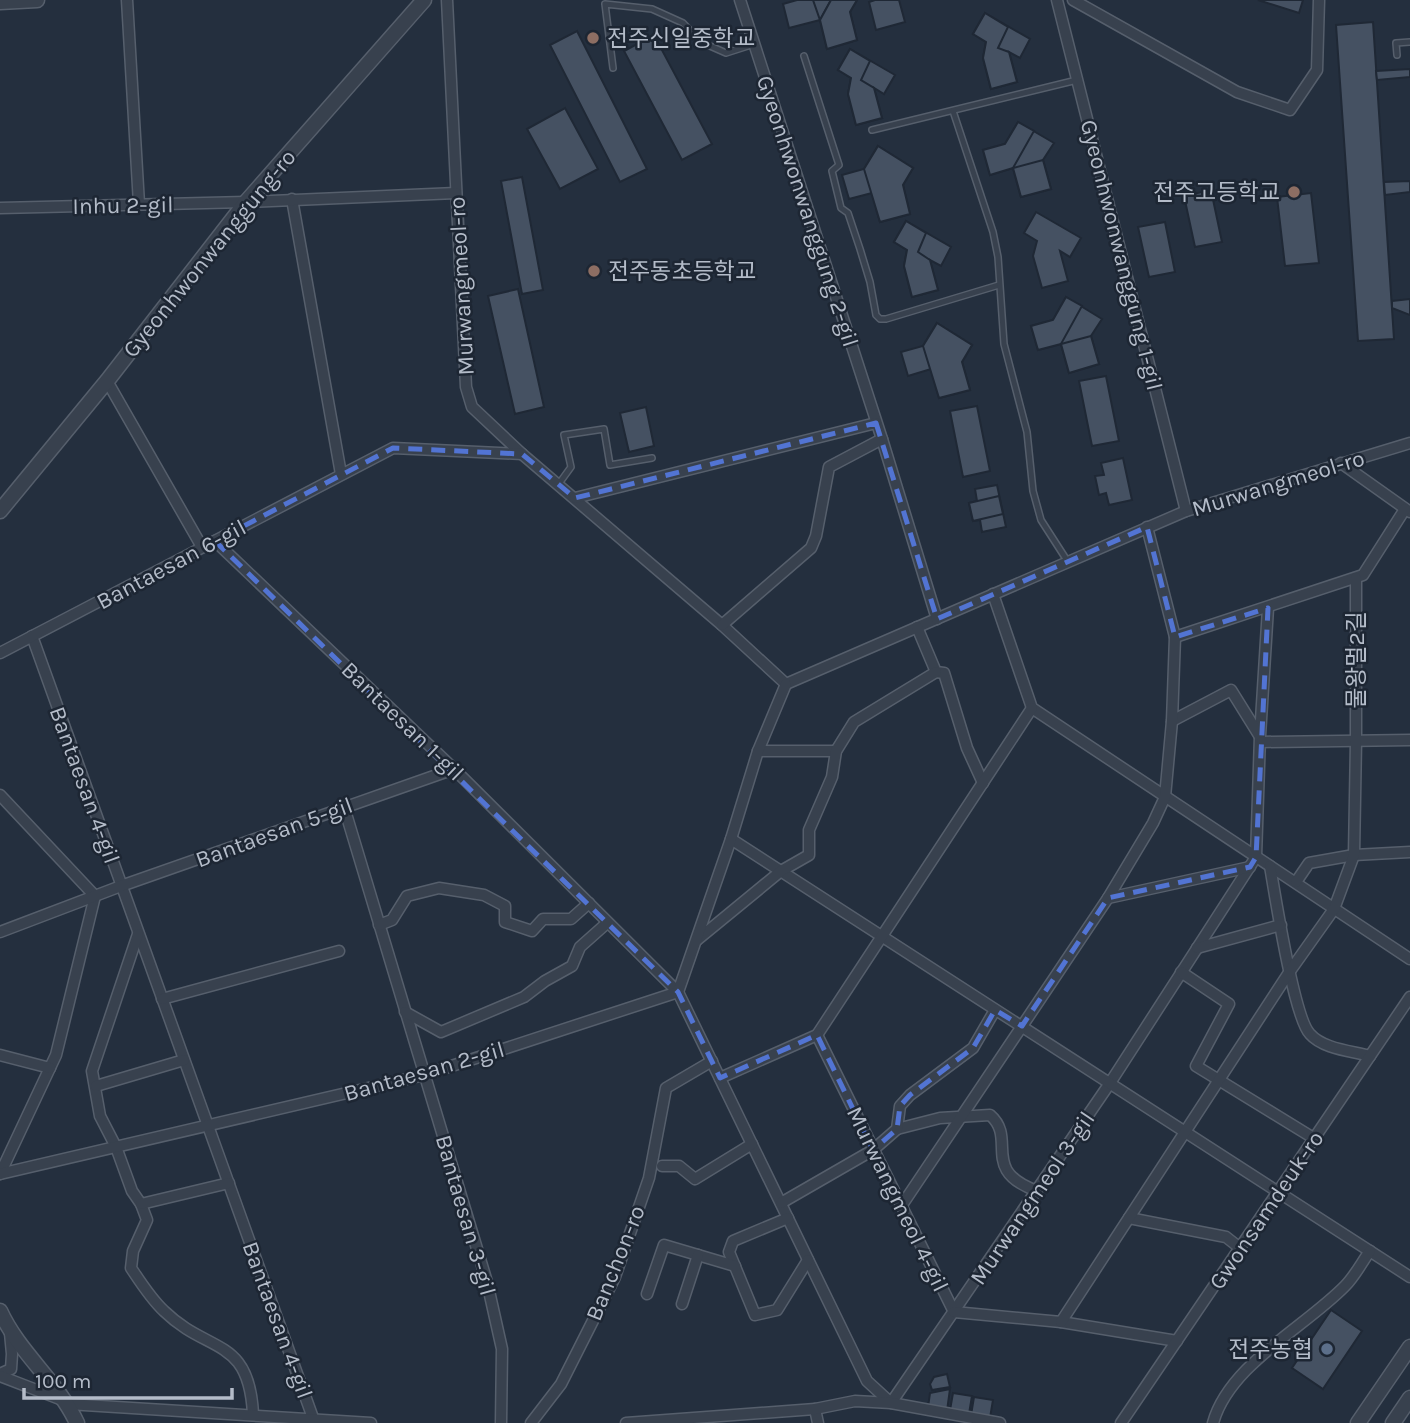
<svg xmlns="http://www.w3.org/2000/svg" width="1410" height="1423" viewBox="0 0 1410 1423" font-family="Karla,'Noto Sans KR',sans-serif">
  <style>
    .building { fill: #455162; stroke: #1f2835; stroke-width: 2 }
    .lines { fill: none; stroke-linecap: round; stroke-linejoin: round }
    .service-casing { stroke: #565f6c; stroke-width: 8 }
    .minor-casing { stroke: #565f6c; stroke-width: 13 }
    .tertiary-casing { stroke: #565f6c; stroke-width: 17 }
    .service { stroke: #38414e; stroke-width: 5 }
    .minor { stroke: #38414e; stroke-width: 10 }
    .tertiary { stroke: #38414e; stroke-width: 14 }
    .marked { fill: none; stroke: #5274d3; stroke-width: 5; stroke-dasharray: 14 9; stroke-linejoin: round }
    .education-dot { fill: #8d6e63; stroke: #1d2633; stroke-width: 2.5 }
    .service-dot { fill: #5c6f8a; stroke: #1d2633; stroke-width: 2.5 }
    .labels { text-anchor: middle; stroke-width: 5; stroke-linejoin: round; paint-order: stroke }
    .poi-label { font-size: 23px; fill: #b4bcc9; stroke: #1d2633; text-anchor: start }
    .street-label { font-size: 23px; fill: #b4bcc9; stroke: #1d2633 }
  </style>
  <rect width="100%" height="100%" fill="#242f3e"/>
  <g class="building">
    <path d="M797,0H857L850,12L857,40L827,49L820,20L789,28L783,4Z"/>
    <path d="M813,0H831L820,20Z"/>
    <path d="M831,0H857L850,12L857,40L827,49L820,20Z"/>
    <path d="M875,0H899L905,22L876,30L869,2Z"/>
    <path d="M1258,0H1303L1299,13Z"/>
    <path d="M985,13L1030,39L1020,58L1009,52L1017,82L991,89L983,58L986,42L973,34Z"/>
    <path d="M985,13L1008,27L998,48L1009,52L1017,82L991,89L983,58L986,42L973,34Z"/>
    <path d="M1373,22L1394,339L1358,341L1336,25Z"/>
    <path d="M577,31L647,169L620,182L550,45Z"/>
    <path d="M654,35L712,144L682,160L624,51Z"/>
    <path d="M850,49L895,75L884,94L874,88L882,118L856,125L848,94L851,78L838,70Z"/>
    <path d="M850,49L870,61L861,80L874,88L882,118L856,125L848,94L851,78L838,70Z"/>
    <path d="M1410,69V77L1377,80L1376,71Z"/>
    <path d="M565,108L598,169L560,189L527,129Z"/>
    <path d="M1018,122L1054,143L1043,160L1051,189L1021,197L1013,168L990,175L983,150L1005,144Z"/>
    <path d="M1018,122L1034,131L1013,168L990,175L983,150L1005,144Z"/>
    <path d="M878,146L913,168L903,185L910,214L880,222L872,193L849,199L842,175L864,169Z"/>
    <path d="M878,146L913,168L903,185L910,214L880,222L864,169Z"/>
    <path d="M1043,160L1051,189L1021,197L1013,168Z"/>
    <path d="M522,177L543,290L522,294L501,181Z"/>
    <path d="M1410,181V192L1385,195L1384,182Z"/>
    <path d="M1211,190L1222,242L1195,247L1184,196Z"/>
    <path d="M1311,193L1319,263L1285,266L1277,197Z"/>
    <path d="M1036,212L1081,238L1070,257L1060,251L1068,281L1042,288L1033,256L1037,241L1024,233Z"/>
    <path d="M906,221L951,247L941,266L930,260L938,290L912,297L904,266L907,250L894,242Z"/>
    <path d="M906,221L926,233L918,252L930,260L938,290L912,297L904,266L907,250L894,242Z"/>
    <path d="M1165,222L1175,272L1149,277L1138,227Z"/>
    <path d="M518,289L544,407L515,414L488,296Z"/>
    <path d="M1066,297L1102,319L1091,336L1099,364L1069,373L1061,344L1038,350L1031,326L1053,320Z"/>
    <path d="M1066,297L1082,306L1061,344L1038,350L1031,326L1053,320Z"/>
    <path d="M1410,299V315L1392,308V301Z"/>
    <path d="M937,323L972,345L962,362L970,390L939,398L931,369L908,376L901,352L923,346Z"/>
    <path d="M937,323L972,345L962,362L970,390L939,398L923,346Z"/>
    <path d="M1091,336L1099,364L1069,373L1061,344Z"/>
    <path d="M1106,376L1119,441L1092,446L1079,381Z"/>
    <path d="M977,406L990,471L963,477L950,411Z"/>
    <path d="M646,407L654,446L629,452L620,413Z"/>
    <path d="M1123,458L1132,500L1109,505L1106,493L1099,495L1095,476L1104,475L1101,463Z"/>
    <path d="M997,485L1006,527L982,532L980,520L973,521L969,503L977,501L975,489Z"/>
    <path d="M999,496L1003,514L973,521L969,503Z"/>
    <path d="M1331,1310L1362,1331L1323,1389L1292,1368Z"/>
    <path d="M947,1374L950,1387L932,1390L930,1384L934,1377Z"/>
    <path d="M950,1389L947,1411L928,1407L930,1393Z"/>
    <path d="M953,1393L972,1396L969,1414L950,1410Z"/>
    <path d="M974,1397L993,1400L990,1418L971,1415Z"/>
  </g>
  <g class="lines">
    <defs>
      <g id="service">
        <path d="M1397,55L1396,43L1410,42"/>
        <path d="M804,56L839,165L832,171L841,208L848,213L860,249L870,282L876,315L880,319H886L999,285"/>
        <path d="M613,68L605,4L652,9L683,23L701,42L726,53L754,44"/>
        <path d="M953,111L993,232L998,257L1004,344L1027,432L1033,491L1041,520L1068,562"/>
        <path d="M872,130L1077,80"/>
        <path d="M558,485L571,467L564,435L604,429L610,465L652,458"/>
      </g>
      <g id="minor">
        <path d="M127,0L139,204"/>
        <path d="M447,0L466,387L472,407L522,454L722,625L786,684L1186,511L1410,443"/>
        <path d="M740,0L882,439L937,619"/>
        <path d="M1057,0L1186,511"/>
        <path d="M1073,0L1237,92L1290,110L1317,70L1319,0"/>
        <path d="M292,199L341,474"/>
        <path d="M0,208L246,202L456,193"/>
        <path d="M107,381L202,547"/>
        <path d="M1341,463L1410,512"/>
        <path d="M575,498L876,423"/>
        <path d="M215,541L454,769L678,992L867,1381L891,1403L1110,1083L1256,857L1260,736L1268,608"/>
        <path d="M993,594L1032,708L1410,959"/>
        <path d="M722,625L811,548L816,536L829,467L882,439"/>
        <path d="M917,627L936,672L944,673L967,748L983,783"/>
        <path d="M32,636L313,1418"/>
        <path d="M1175,637L1363,575L1405,509"/>
        <path d="M0,653L393,448L522,454"/>
        <path d="M1172,721L1231,690L1259,735"/>
        <path d="M1262,742L1410,740"/>
        <path d="M758,751H836"/>
        <path d="M0,795L95,896L56,1055L0,1174"/>
        <path d="M344,807L487,1282L502,1349L501,1423"/>
        <path d="M731,839L1410,1277"/>
        <path d="M1270,866C1275,895 1294,1018 1310,1034C1323,1049 1352,1051 1370,1056"/>
        <path d="M1296,882L1309,863L1354,855L1410,852"/>
        <path d="M1108,898L1250,867"/>
        <path d="M379,925L392,920L407,896L439,888L484,895L505,906V922L532,931L543,919H571L589,903"/>
        <path d="M0,932L121,886L454,769"/>
        <path d="M138,934L92,1071L100,1116L116,1147L132,1191L141,1204L147,1220L133,1251L131,1268C141,1283 151,1299 164,1311C208,1354 249,1336 253,1414"/>
        <path d="M697,940L781,871L809,855V830L832,777L836,751L854,722L936,672"/>
        <path d="M1197,948L1281,925"/>
        <path d="M1181,972L1229,1004L1196,1066L1315,1139"/>
        <path d="M162,999L339,951"/>
        <path d="M405,1012L441,1032L524,997L545,981L572,966L580,947L607,923"/>
        <path d="M817,1035L1032,708"/>
        <path d="M817,1035L954,1312"/>
        <path d="M0,1055L50,1068"/>
        <path d="M720,1078L817,1035"/>
        <path d="M96,1086L184,1060"/>
        <path d="M897,1129L940,1118L990,1115C1018,1139 979,1170 1037,1191"/>
        <path d="M662,1166H679L695,1179L752,1144"/>
        <path d="M0,1174L424,1075L678,992L731,839L758,751L786,684"/>
        <path d="M781,1203L873,1150L897,1129L900,1106L910,1095L973,1048L995,1010"/>
        <path d="M141,1204L229,1183"/>
        <path d="M902,1205L1108,898L1153,823L1165,797L1172,721L1175,637L1147,527"/>
        <path d="M788,1218L733,1241L729,1252L755,1315L777,1310L808,1260"/>
        <path d="M1129,1218L1226,1237L1240,1248"/>
        <path d="M647,1294L664,1245L735,1266"/>
        <path d="M682,1304L698,1255"/>
        <path d="M954,1312L1061,1322L1177,1341"/>
        <path d="M1061,1322L1290,971L1334,909L1354,855L1356,741V578"/>
        <path d="M0,1374L11,1369L12,1354L10,1333"/>
        <path d="M0,1376L65,1401"/>
        <path d="M68,1404L371,1423"/>
        <path d="M815,1409L818,1423"/>
        <path d="M531,1423L561,1384L615,1277L649,1178L666,1088L712,1061"/>
        <path d="M626,1423L815,1409L855,1401L891,1403L1000,1423"/>
        <path d="M1121,1423L1410,997"/>
        <path d="M1213,1423C1229,1365 1304,1328 1345,1286C1355,1276 1362,1262 1370,1251"/>
      </g>
      <g id="tertiary">
        <path d="M0,2L37,0"/>
        <path d="M0,511L107,381L246,202L424,0"/>
        <path d="M0,1311C19,1353 58,1382 77,1423"/>
        <path d="M1358,1423L1410,1347"/>
        <path d="M1393,1423L1410,1398"/>
      </g>
    </defs>
    <use href="#service" class="service-casing"/>
    <use href="#minor" class="minor-casing"/>
    <use href="#tertiary" class="tertiary-casing"/>
    <use href="#service" class="service"/>
    <use href="#minor" class="minor"/>
    <use href="#tertiary" class="tertiary"/>
  </g>
  <path class="marked" d="M876,423L937,619L1147,527L1175,637L1268,608L1256,857L1250,867L1108,898L1022,1026L995,1010L973,1048L910,1095L900,1106L897,1129L873,1150L817,1035L720,1078L678,992L215,541L393,448L522,454L575,498Z"/>
  <g class="education-dot">
    <circle cx="593" cy="38" r="7"/>
    <circle cx="1294" cy="192" r="7"/>
    <circle cx="594" cy="271" r="7"/>
  </g>
  <circle class="service-dot" cx="1327" cy="1349" r="7"/>
  <g class="labels">
    <g class="poi-label">
      <text x="607" y="46">전주신일중학교</text>
      <text x="1280" y="200" text-anchor="end">전주고등학교</text>
      <text x="608" y="279">전주동초등학교</text>
      <text x="1313" y="1357" text-anchor="end">전주농협</text>
    </g>
    <g class="street-label">
      <text transform="translate(123 205) rotate(-1)" y="8">Inhu 2-gil</text>
      <text transform="translate(808 211) rotate(72)" y="8">Gyeonhwonwanggung 2-gil</text>
      <text transform="translate(209 253) rotate(-51)" y="8">Gyeonhwonwanggung-ro</text>
      <text transform="translate(1122 255) rotate(76)" y="8">Gyeonhwonwanggung 1-gil</text>
      <text transform="translate(461 286) rotate(-93)" y="8">Murwangmeol-ro</text>
      <text transform="translate(1278 483) rotate(-17)" y="8">Murwangmeol-ro</text>
      <text transform="translate(171 564) rotate(-28)" y="8">Bantaesan 6-gil</text>
      <text transform="translate(1356 660) rotate(-90)" y="8">물왕멀2길</text>
      <text transform="translate(403 721) rotate(44)" y="8">Bantaesan 1-gil</text>
      <text transform="translate(85 785) rotate(70)" y="8">Bantaesan 4-gil</text>
      <text transform="translate(274 832) rotate(-20)" y="8">Bantaesan 5-gil</text>
      <text transform="translate(424 1071) rotate(-16)" y="8">Bantaesan 2-gil</text>
      <text transform="translate(1032 1198) rotate(-56)" y="8">Murwangmeol 3-gil</text>
      <text transform="translate(898 1199) rotate(64)" y="8">Murwangmeol 4-gil</text>
      <text transform="translate(1266 1210) rotate(-56)" y="8">Gwonsamdeuk-ro</text>
      <text transform="translate(466 1215) rotate(74)" y="8">Bantaesan 3-gil</text>
      <text transform="translate(615 1263) rotate(-68)" y="8">Banchon-ro</text>
      <text transform="translate(278 1320) rotate(70)" y="8">Bantaesan 4-gil</text>
    </g>
  </g>
  <path d="M24 1388v10h208v-10" fill="none" stroke="#b4bcc9" stroke-width="3.5"/>
  <text x="35" y="1388" font-size="21" fill="#b4bcc9" stroke="#1d2633" stroke-width="5" paint-order="stroke">100 m</text>
</svg>
